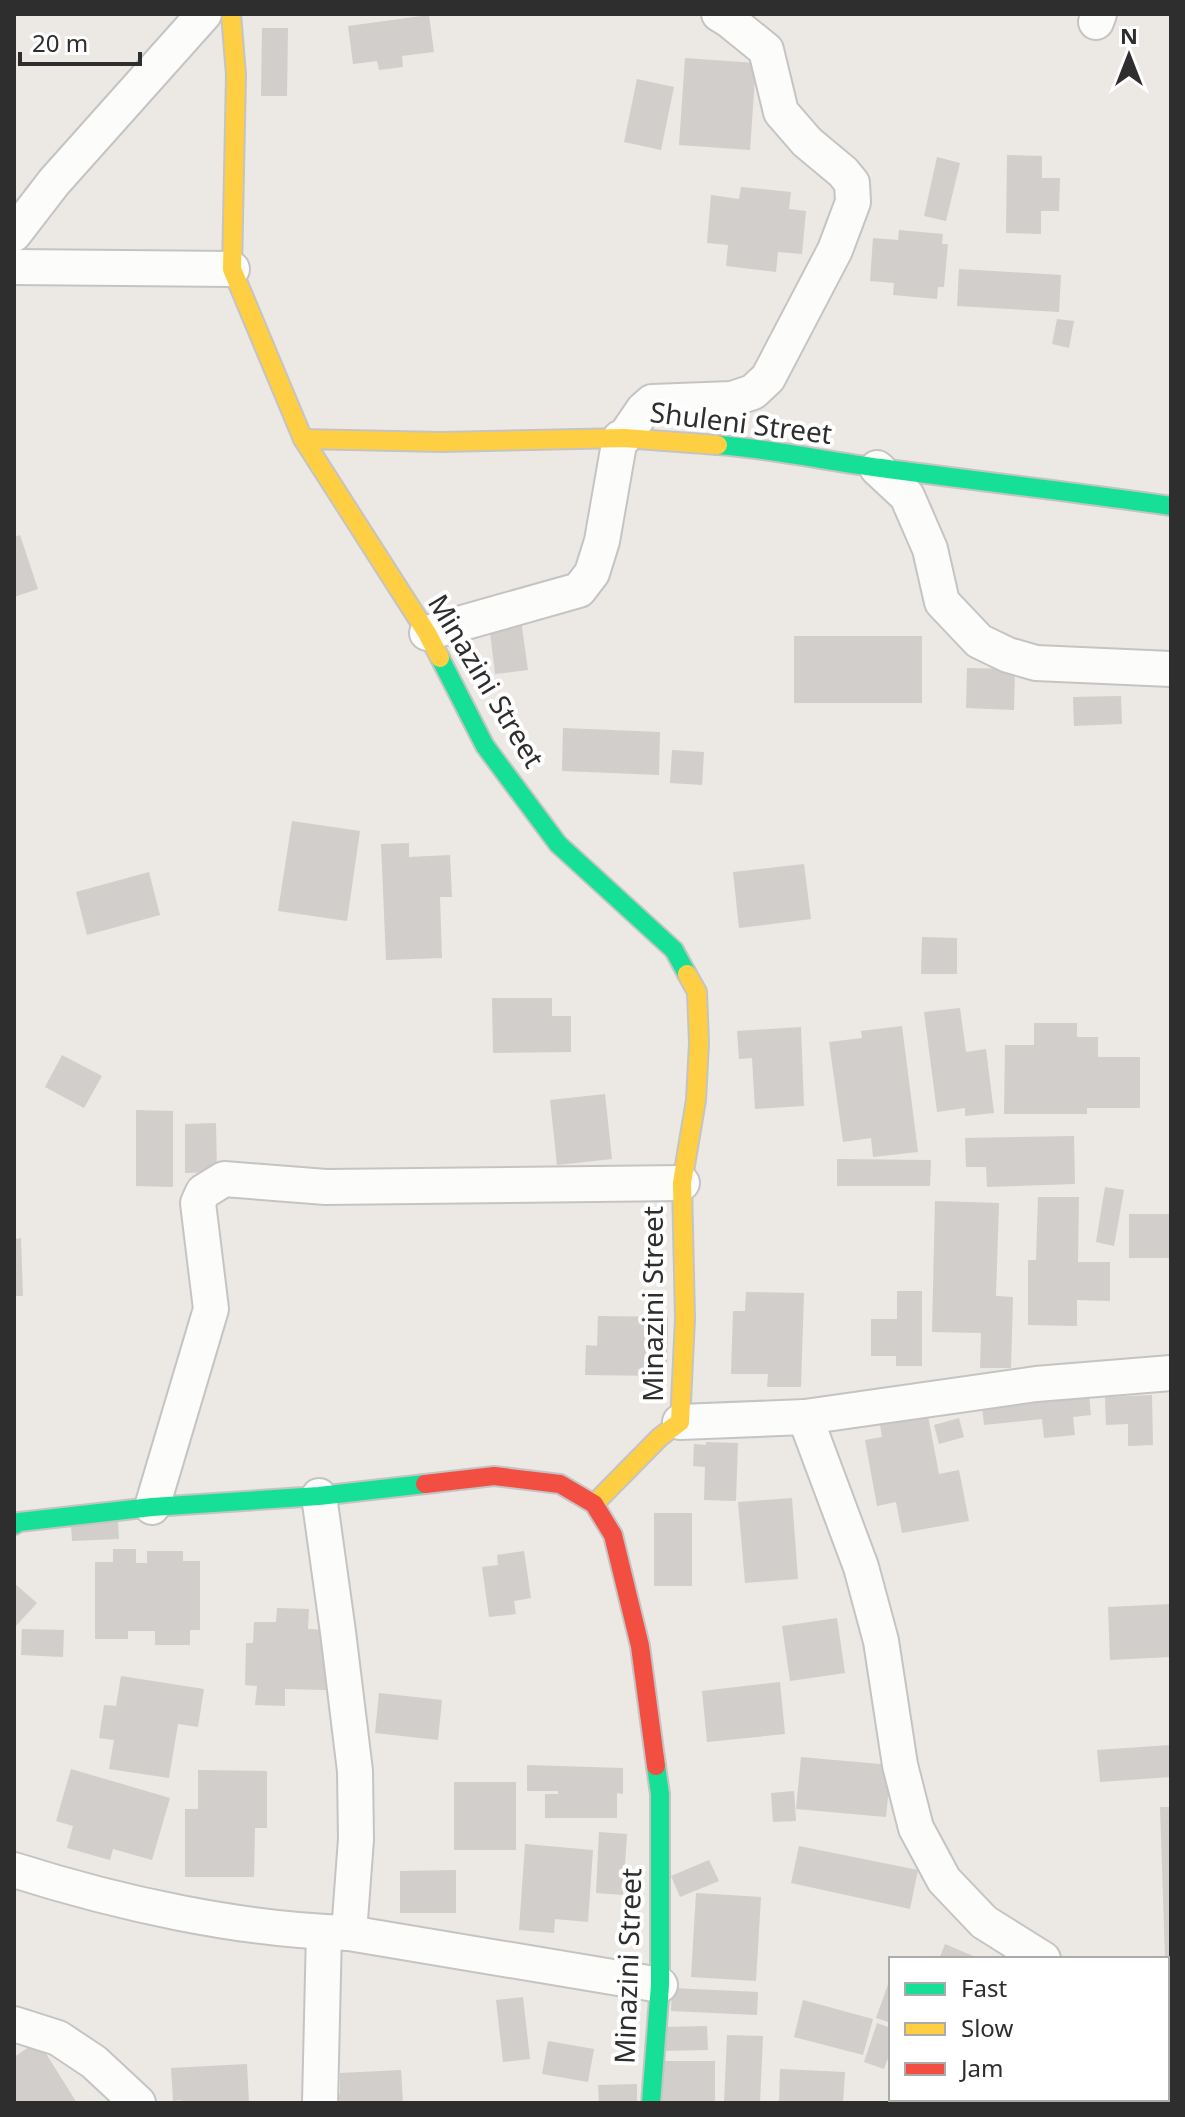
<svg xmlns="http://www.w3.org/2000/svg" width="1185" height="2117" viewBox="0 0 1185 2117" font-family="'Noto Sans',sans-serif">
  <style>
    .building { fill: #d1cecb }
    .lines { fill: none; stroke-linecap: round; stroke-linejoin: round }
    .street-casing { stroke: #c5c4c5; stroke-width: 38 }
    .fast-casing { stroke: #c5c4c5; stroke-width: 22 }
    .slow-casing { stroke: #c5c4c5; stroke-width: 22 }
    .jam-casing { stroke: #c5c4c5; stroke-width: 22 }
    .street { stroke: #fcfcfb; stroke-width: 34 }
    .fast { stroke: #16e098; stroke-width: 18 }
    .slow { stroke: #ffcf43; stroke-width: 18 }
    .jam { stroke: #f24e42; stroke-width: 18 }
    .labels { text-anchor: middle; stroke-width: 8; stroke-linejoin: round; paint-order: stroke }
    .street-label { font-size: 28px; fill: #2e2e2e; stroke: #fff }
  </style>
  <rect width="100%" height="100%" fill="#ece8e4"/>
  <g class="building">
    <path d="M429,15L434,52L402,56L403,67L379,70L377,61L353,64L348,26Z"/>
    <path d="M262,28H288L287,96H261Z"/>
    <path d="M685,58L756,63L750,150L679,145Z"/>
    <path d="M637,79L674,87L661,150L624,142Z"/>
    <path d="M1007,155L1042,156V178H1060L1059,211H1041V234L1006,233Z"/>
    <path d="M937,157L960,163L946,221L924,216Z"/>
    <path d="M741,187L791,192L789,209L806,211L802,254L778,252L776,272L726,266L728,245L707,243L711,195L739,199Z"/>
    <path d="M899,230L943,234L942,244H948L944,287H938L937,299L893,295L894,283L870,281L873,238L898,240Z"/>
    <path d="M959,269L1061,275L1059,312L957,306Z"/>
    <path d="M1057,319L1074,321L1069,348L1052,344Z"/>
    <path d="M20,535L38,589L14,597V537Z"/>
    <path d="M521,620L528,670L495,674L489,624Z"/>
    <rect x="794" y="636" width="128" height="67"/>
    <path d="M967,668L1015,669L1014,710L966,708Z"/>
    <path d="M1121,696L1122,724L1074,726L1073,697Z"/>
    <path d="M563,728L660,732L659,775L562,771Z"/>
    <path d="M672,750L704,752L702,785L670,783Z"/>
    <path d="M292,821L360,831L347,921L278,911Z"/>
    <path d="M409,843V857L450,855L452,897H440L442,958L386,960L381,844Z"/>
    <path d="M804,864L811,919L739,928L733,872Z"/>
    <path d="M149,872L160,915L87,935L76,892Z"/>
    <path d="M922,937L957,938V974H921Z"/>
    <path d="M492,998H552V1016H571V1052L493,1053Z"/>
    <path d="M960,1008L966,1052L986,1049L994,1113L965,1116V1108L937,1112L924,1012Z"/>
    <path d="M1034,1023H1077V1037H1098V1057H1140V1108H1087V1114H1004L1005,1045H1034Z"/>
    <path d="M902,1026L918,1152L873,1157L871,1138L843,1142L829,1042L862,1038L861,1031Z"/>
    <path d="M801,1027L804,1106L755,1109L752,1058L739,1059L737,1031Z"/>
    <path d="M62,1055L102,1076L84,1108L45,1087Z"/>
    <path d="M605,1094L612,1159L557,1165L550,1100Z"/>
    <path d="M136,1110L173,1111V1187L136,1186Z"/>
    <path d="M216,1123L217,1172L185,1173V1124Z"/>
    <path d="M1074,1136L1075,1184L987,1187L986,1167H966L965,1138Z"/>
    <path d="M837,1159L931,1160L930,1186H837Z"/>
    <path d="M1105,1187L1124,1190L1114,1246L1096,1242Z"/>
    <path d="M1038,1197H1079L1078,1262H1110V1301L1077,1300V1326L1028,1325V1260H1036Z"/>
    <path d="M935,1201L999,1203L996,1296L1013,1297L1011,1368H980L981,1333L932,1332Z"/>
    <rect x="1129" y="1214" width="42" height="44"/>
    <path d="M21,1238L23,1296H14V1239Z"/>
    <path d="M897,1291H922V1366H896V1356H871V1319H897Z"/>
    <path d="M746,1292L804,1293L801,1387H767L768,1374H731L733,1311H745Z"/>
    <path d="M598,1316L668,1317L667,1376L585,1375L586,1345L597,1346Z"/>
    <path d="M1088,1386L1091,1415L1073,1417L1075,1435L1044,1438L1042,1419L984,1425L981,1397Z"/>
    <path d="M1152,1395L1153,1445L1128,1446V1424L1106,1425L1105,1397Z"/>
    <path d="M928,1416L939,1474L959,1470L969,1521L902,1533L896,1502L877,1506L865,1440L882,1437L880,1425Z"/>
    <path d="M959,1418L964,1437L939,1444L934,1425Z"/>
    <path d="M706,1442L738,1443L736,1501L704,1500L705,1467L693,1466L694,1444L706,1445Z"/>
    <path d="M792,1498L798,1579L745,1583L738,1502Z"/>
    <rect x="654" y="1513" width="38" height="73"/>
    <path d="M118,1522L119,1539L72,1541L71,1525Z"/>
    <path d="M113,1549H136V1563H147V1551H183V1561H200V1630H190V1645H155V1631H128V1639H95V1562H113Z"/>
    <path d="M524,1551L531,1598L514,1601L516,1614L489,1617L482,1567L498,1565L497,1555Z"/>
    <path d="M14,1583L37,1603L14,1628Z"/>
    <path d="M1171,1604V1657L1110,1660L1108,1607Z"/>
    <path d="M277,1608L309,1609L308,1629L329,1630L326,1690L285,1689V1706L255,1705L257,1686L245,1685L246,1643H253L254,1622H276Z"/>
    <path d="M837,1618L845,1673L790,1681L782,1626Z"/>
    <path d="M22,1629L64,1630L63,1657L21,1655Z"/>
    <path d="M121,1676L204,1689L198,1727L178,1724L169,1778L109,1769L114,1740L99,1738L104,1705L116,1706Z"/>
    <path d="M780,1682L785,1734L707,1742L702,1691Z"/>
    <path d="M379,1693L442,1700L438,1740L375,1733Z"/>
    <path d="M1170,1745L1171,1777L1100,1782L1097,1750Z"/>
    <path d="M801,1757L891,1765L886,1817L796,1809Z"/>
    <path d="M527,1765L623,1768V1794L617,1793V1818H545V1794H558V1791H527Z"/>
    <path d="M71,1769L170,1798L152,1860L113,1849L110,1860L67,1848L73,1826L56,1821Z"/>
    <path d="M198,1770L267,1771V1828H255L254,1877H185V1809H198Z"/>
    <rect x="454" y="1782" width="62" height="68"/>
    <path d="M794,1791L796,1821L773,1822L771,1793Z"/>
    <path d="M1160,1807H1171V1958H1165Z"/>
    <path d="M599,1832L627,1834L623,1895L596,1893Z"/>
    <path d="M525,1844L593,1850L588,1922L555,1919L554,1933L519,1930Z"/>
    <path d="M799,1846L918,1870L910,1909L791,1883Z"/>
    <path d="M709,1860L719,1881L680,1897L671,1876Z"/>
    <path d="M456,1870V1913H400V1871Z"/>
    <path d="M696,1893L761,1897L756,1981L691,1977Z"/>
    <path d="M945,1944L980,1959H939Z"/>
    <path d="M891,1976V2023L876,2018Z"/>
    <path d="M672,1988L758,1992L757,2015L671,2011Z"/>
    <path d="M523,1997L530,2059L503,2062L496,2000Z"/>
    <path d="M803,2000L873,2019L863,2055L794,2037Z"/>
    <path d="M877,2023L891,2028V2050L884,2069L864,2062Z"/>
    <path d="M707,2026L708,2050L661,2051V2027Z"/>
    <path d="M727,2035L763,2036L760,2103H724Z"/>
    <path d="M38,2041L77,2103H16L14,2100V2057Z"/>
    <path d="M548,2041L594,2049L588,2082L542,2074Z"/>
    <rect x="660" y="2061" width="55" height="42"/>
    <path d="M247,2064L249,2103H181V2100L173,2101L171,2068Z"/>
    <path d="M780,2069L845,2072L843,2103H779Z"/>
    <path d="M401,2070L403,2103H327V2095L340,2094V2073Z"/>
    <path d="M637,2084V2103H599L598,2085Z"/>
    <path d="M938,2099H995L992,2103H944Z"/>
  </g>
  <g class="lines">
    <defs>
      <g id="street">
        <path d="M1096,22L1099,14"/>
        <path d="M14,234L54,182L204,14"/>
        <path d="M14,267L232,269"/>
        <path d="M624,438L643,410L652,402L732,399L753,392L768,378L835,250L853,202L852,183L843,172L807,142L781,112L766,50L729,20L719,14"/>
        <path d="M877,468L907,496L930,549L942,602L979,641L1008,655L1036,663L1171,669"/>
        <path d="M427,633L579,590L592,573L602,541L620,438"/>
        <path d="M805,1417L861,1567L881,1641L900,1765L916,1828L944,1880L984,1922L1043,1959"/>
        <path d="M680,1422L805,1417L1036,1384L1171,1373"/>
        <path d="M319,1496L338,1632L355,1771L356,1839L349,1933"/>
        <path d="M152,1507L211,1309L198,1203L203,1192L224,1179L326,1187L682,1183"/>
        <path d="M14,1870C118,1903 239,1930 349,1933L660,1985"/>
        <path d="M1167,2002L1171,2003"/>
        <path d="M14,2024L58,2038L94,2062L138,2103"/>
        <path d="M320,2103L324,1932"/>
      </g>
      <g id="fast">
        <path d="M718,445C773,449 826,461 881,468C977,481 1074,492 1171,506"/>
        <path d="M440,658L485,746L558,844L674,950L687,974"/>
        <path d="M14,1525L19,1522L152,1507L319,1496L425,1484"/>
        <path d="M651,2103L660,1985V1794L656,1766"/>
      </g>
      <g id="slow">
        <path d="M231,14L236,75L232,269L303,439L427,633L440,658"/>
        <path d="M303,439L441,442L624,438L718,445"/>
        <path d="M594,1504L660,1437L680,1422L685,1319L682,1183L696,1100L699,1043L697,992L687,974"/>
      </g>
      <path id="jam" d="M425,1484L494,1476L560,1484L594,1504L613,1535L640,1646L656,1766"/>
    </defs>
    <use href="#street" class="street-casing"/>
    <use href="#fast" class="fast-casing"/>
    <use href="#slow" class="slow-casing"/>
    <use href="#jam" class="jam-casing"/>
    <use href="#street" class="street"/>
    <use href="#fast" class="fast"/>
    <use href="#slow" class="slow"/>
    <use href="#jam" class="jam"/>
  </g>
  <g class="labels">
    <g class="street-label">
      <text transform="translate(741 423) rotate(7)" y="10">Shuleni Street</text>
      <text transform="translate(486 681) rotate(59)" y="10">Minazini Street</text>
      <text transform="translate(653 1304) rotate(-90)" y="10">Minazini Street</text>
      <text transform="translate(628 1966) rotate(-88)" y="10">Minazini Street</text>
    </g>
  </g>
  <rect width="1185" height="2117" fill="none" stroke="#2e2e2e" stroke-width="32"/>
  <rect x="889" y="1957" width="280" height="144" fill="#ffffff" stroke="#ababab" stroke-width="2"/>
  <rect x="905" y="1983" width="40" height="12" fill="#16e098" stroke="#ababab" stroke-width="2"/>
  <text x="961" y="1997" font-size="24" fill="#2e2e2e">Fast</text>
  <rect x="905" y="2023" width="40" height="12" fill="#ffcf43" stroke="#ababab" stroke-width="2"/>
  <text x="961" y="2037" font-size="24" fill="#2e2e2e">Slow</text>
  <rect x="905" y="2063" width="40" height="12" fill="#f24e42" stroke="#ababab" stroke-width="2"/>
  <text x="961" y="2077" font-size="24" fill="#2e2e2e">Jam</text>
  <g transform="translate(1129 56)" stroke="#ffffff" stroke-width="6" paint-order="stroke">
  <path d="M0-6L14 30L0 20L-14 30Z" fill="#2e2e2e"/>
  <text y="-12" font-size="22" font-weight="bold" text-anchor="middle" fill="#2e2e2e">N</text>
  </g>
  <path d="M20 52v12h120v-12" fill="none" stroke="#2e2e2e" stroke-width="4"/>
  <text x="32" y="52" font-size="24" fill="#2e2e2e" stroke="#ffffff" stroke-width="6" paint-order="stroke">20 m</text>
</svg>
